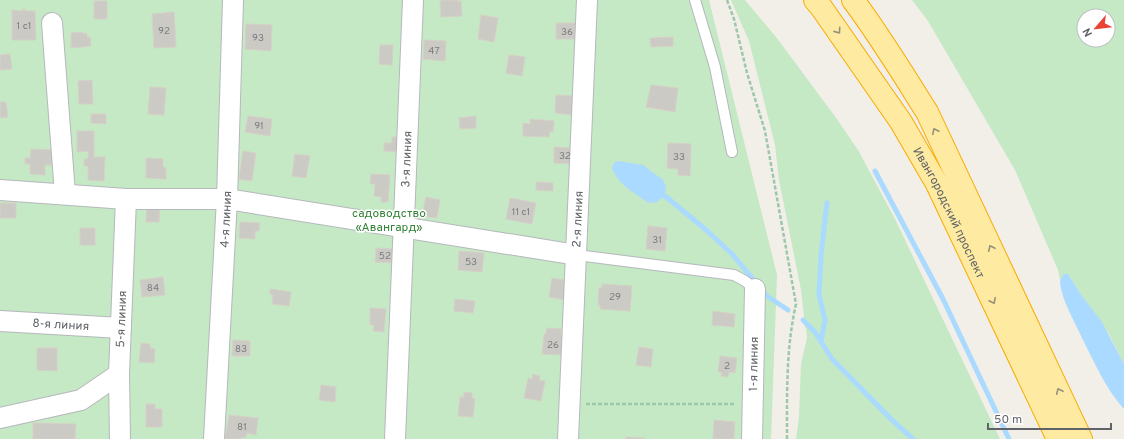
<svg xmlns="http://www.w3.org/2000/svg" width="1124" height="439" viewBox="0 0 1124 439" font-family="Overpass,sans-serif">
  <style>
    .green { fill: #c5e8c5; fill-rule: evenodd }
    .water { fill: #aadaff }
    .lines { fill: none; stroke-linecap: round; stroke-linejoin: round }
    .stream { stroke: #aadaff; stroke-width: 5 }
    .building { fill: #cccac5; stroke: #d6d1c6 }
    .service-casing { stroke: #b5b8bc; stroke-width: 12 }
    .minor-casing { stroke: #b5b8bc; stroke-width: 22 }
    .trunk-casing { stroke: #f9ab00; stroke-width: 24 }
    .path { stroke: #9cc7a9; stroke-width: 2.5; stroke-dasharray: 4 2; stroke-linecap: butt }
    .service { stroke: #fff; stroke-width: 10 }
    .minor { stroke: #fff; stroke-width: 20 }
    .trunk { stroke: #feeaa1; stroke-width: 22 }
    .oneway { stroke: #97927c }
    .labels { text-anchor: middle; stroke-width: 3; stroke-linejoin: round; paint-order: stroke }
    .number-label { font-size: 10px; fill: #7a7d7f }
    .street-label { font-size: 12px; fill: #5f6368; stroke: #fff }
    .park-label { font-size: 12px; fill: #348238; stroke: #fff }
  </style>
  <rect width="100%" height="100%" fill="#f1efe8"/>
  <g class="green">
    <path d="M0,0H709L777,275L771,439H0Z"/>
    <path d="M731,0H745L776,37L834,115L858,150L895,219L1000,439H796L799,417L801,364L807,338L806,328L804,326L805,325L801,290L779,180L775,145L749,41Z"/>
    <path d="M912,0H1124V364L1109,334L1082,296L1068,274H1063L1060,280L1058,270L1015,170L928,21ZM1084,16H1108V40H1084Z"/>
  </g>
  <g class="water">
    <path d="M618,161L643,165L663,180L666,186L665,196L657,202L649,203C635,194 618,184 612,168L614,163Z"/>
    <path d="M1063,274H1068L1082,296L1102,322L1124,364V409C1106,389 1095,364 1083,340C1076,324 1061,299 1060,282C1060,279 1062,277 1063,274Z"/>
  </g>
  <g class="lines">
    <g class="stream">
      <path d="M875,171L943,299L1009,439"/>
      <path d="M665,196L705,229L732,254L767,296L788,310"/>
      <path d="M803,320L815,332L832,359L891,419L913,439"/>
      <path d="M821,341L825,320L819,295L821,255L827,203"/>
    </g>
  </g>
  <g class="building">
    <path d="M440,0H458V2L461,1L462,16L441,17Z"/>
    <rect x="94" y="1" width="13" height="18"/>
    <path d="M23,9H25V11H35L36,40H12V10L23,11Z"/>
    <path d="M174,12L176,47L154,48L152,14Z"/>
    <path d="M481,15L498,18L494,42L478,39Z"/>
    <rect x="556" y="23" width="22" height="16"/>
    <path d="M246,24L272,25L271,51L245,49Z"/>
    <path d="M83,32V34L87,33V37H90L91,46L71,48V33Z"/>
    <path d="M673,37V46L651,47L650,38Z"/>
    <path d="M424,40L446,41L445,61L423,59Z"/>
    <path d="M380,45H393L392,65L379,64Z"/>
    <path d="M10,54L12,69L0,70V55Z"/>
    <path d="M509,55L525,57L522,76L506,73Z"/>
    <path d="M92,80L93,104H79L78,81Z"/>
    <path d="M651,85L678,88L675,112L646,107Z"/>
    <path d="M150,87L166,88L164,115L148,114Z"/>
    <path d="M556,95L576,96L575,115L555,113Z"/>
    <path d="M0,102H6L8,117L0,118Z"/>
    <path d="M91,114H106V124L91,123Z"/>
    <path d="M248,116L272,119L270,136L245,132Z"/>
    <path d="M476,116V128L460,129L459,118Z"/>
    <path d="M530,119L554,121L553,132L550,131L549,137L523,136V123L530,124Z"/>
    <path d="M77,131H94V157H105L104,181L88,180V166H84V159H88V151L77,152Z"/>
    <path d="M392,137H402V152L384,151V143H392Z"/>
    <path d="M668,143L691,144L690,176L678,175V169L667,168Z"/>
    <path d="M554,147L575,148V164L554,163Z"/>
    <path d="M31,149L53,150L52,165H45V175L30,174V164H25V158H30Z"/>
    <path d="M243,151L256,153L252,181L239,179Z"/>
    <path d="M295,154L310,156L306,178L292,176Z"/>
    <path d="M146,158L163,159V167L166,168V179L146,178Z"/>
    <path d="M371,174L390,175L388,202H381V197L374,196L375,184H370Z"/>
    <path d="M536,182L553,183V191L536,190Z"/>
    <path d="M426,197L440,200L437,218L422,216Z"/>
    <path d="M510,198L536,203L532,224L506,219Z"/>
    <path d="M147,202L160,203L159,222H146Z"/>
    <rect x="0" y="203" width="16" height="15"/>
    <path d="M240,222L260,223L259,231H255V239L239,238Z"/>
    <path d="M648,226L667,228L665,251L646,249Z"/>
    <rect x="80" y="228" width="15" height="17"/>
    <path d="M376,248L394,249L393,263L375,262Z"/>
    <path d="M459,251L484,253L482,272L458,270Z"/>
    <path d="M163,277L165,295L142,297L140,280Z"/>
    <path d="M552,278L569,281L566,300L549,297Z"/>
    <path d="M602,284L632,286L630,311L600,309V305H598L599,288H602Z"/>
    <path d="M270,289L291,292L289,306L272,304L273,295L270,294Z"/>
    <path d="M455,299L475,301L473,313L454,311Z"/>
    <path d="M370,308L386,309L384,332L373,331L374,325H370Z"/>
    <path d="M713,311L735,314L734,327L712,325Z"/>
    <path d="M547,328L561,329V335H564L562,355L542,354L544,334H546Z"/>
    <path d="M233,340L250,341V356H232Z"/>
    <path d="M141,343L150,344V348L155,349L154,363L139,362Z"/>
    <path d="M639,347L653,349L651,367L636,365Z"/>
    <path d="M37,348H57V371L37,370Z"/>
    <path d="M720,356L737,358L735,373L729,372L728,377L721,376L722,372H718Z"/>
    <path d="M533,374L540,376L539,380L545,381L541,401L524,398L528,378L532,379Z"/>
    <path d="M321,385L336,387L335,402L319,400Z"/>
    <path d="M464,392L472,393V398H475L473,417L458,416L460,397H464Z"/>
    <path d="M146,404H155V409H162V427H146Z"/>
    <path d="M229,415L258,418L256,435L247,433L246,437L238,439H225Z"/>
    <path d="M714,420L735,422L734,439H713Z"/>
    <path d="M33,423L76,424L75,439H33Z"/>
    <path d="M626,437L645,438V439H626Z"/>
  </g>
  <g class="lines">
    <defs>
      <g id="service">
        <path d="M695,0L715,67L732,152"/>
        <path d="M577,255L734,275L745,281L755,289"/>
      </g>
      <g id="minor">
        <path d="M52,23L65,194"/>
        <path d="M0,190L126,199H227L577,255"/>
        <path id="s1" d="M0,321L121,328"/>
        <path d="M0,418L81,400L119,374"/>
        <path id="s2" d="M120,439L119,374L126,199"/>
        <path id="s3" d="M214,439L227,199L233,0"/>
        <path id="s4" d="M395,439L413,0"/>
        <path id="s5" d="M568,439L587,0"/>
        <path id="s6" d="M752,439L755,289"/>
      </g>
      <g id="trunk">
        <path id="s7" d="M815,0L821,7L901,122L937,184L1058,439"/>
        <path d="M853,0C880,36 903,74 927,112L1081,439"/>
      </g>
    </defs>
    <use href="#service" class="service-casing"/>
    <use href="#minor" class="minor-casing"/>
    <use href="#trunk" class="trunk-casing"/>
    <g class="path">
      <path d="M727,0L734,19L747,73L765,131L796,304C786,348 787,393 787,439"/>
      <path d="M586,404H735"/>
    </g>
    <use href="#service" class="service"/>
    <use href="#minor" class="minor"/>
    <use href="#trunk" class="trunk"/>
  </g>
  <defs><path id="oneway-chevron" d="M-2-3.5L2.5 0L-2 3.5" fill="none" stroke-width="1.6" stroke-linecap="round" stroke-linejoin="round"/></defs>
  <g class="oneway">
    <use href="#oneway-chevron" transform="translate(838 31) rotate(55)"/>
    <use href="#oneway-chevron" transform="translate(935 131) rotate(-116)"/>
    <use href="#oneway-chevron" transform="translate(991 248) rotate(-115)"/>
    <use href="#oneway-chevron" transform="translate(993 301) rotate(64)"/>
    <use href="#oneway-chevron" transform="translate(1059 391) rotate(-115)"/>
  </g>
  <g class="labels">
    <g class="number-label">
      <text x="24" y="29">1 с1</text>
      <text x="164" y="34">92</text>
      <text x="567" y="35">36</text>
      <text x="258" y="41">93</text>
      <text x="434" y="54">47</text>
      <text x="259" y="129">91</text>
      <text x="565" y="159">32</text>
      <text x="679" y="160">33</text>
      <text x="521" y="215">11 с1</text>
      <text x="657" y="243">31</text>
      <text x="385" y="259">52</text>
      <text x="471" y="265">53</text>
      <text x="153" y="291">84</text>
      <text x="615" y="300">29</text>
      <text x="553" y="348">26</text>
      <text x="241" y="352">83</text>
      <text x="727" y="369">2</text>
      <text x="242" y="430">81</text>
    </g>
    <g class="street-label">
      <text dy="4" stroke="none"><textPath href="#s4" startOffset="280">3-я линия</textPath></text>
      <text dy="4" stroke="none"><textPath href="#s7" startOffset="252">Ивангородский проспект</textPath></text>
      <text dy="4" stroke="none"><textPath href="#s3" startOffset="220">4-я линия</textPath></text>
      <text dy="4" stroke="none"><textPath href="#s5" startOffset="220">2-я линия</textPath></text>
      <text dy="4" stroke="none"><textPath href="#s2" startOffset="120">5-я линия</textPath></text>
      <text dy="4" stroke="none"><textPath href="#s1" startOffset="61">8-я линия</textPath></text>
      <text dy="4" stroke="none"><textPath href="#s6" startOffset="75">1-я линия</textPath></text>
    </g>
    <g class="park-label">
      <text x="389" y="217">садоводство<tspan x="389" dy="14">«Авангард»</tspan></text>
    </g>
  </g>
  <g transform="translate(1096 28) rotate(242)"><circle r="19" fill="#ffffff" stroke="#bfc1c3"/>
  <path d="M0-3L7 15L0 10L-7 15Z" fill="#ea4335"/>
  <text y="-6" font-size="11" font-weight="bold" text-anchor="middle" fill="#5f6368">N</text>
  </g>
  <path d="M988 423v6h123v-6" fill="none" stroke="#5f6368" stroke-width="2"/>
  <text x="994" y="423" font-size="12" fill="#5f6368" stroke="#ffffff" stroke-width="3" paint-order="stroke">50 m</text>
</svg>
